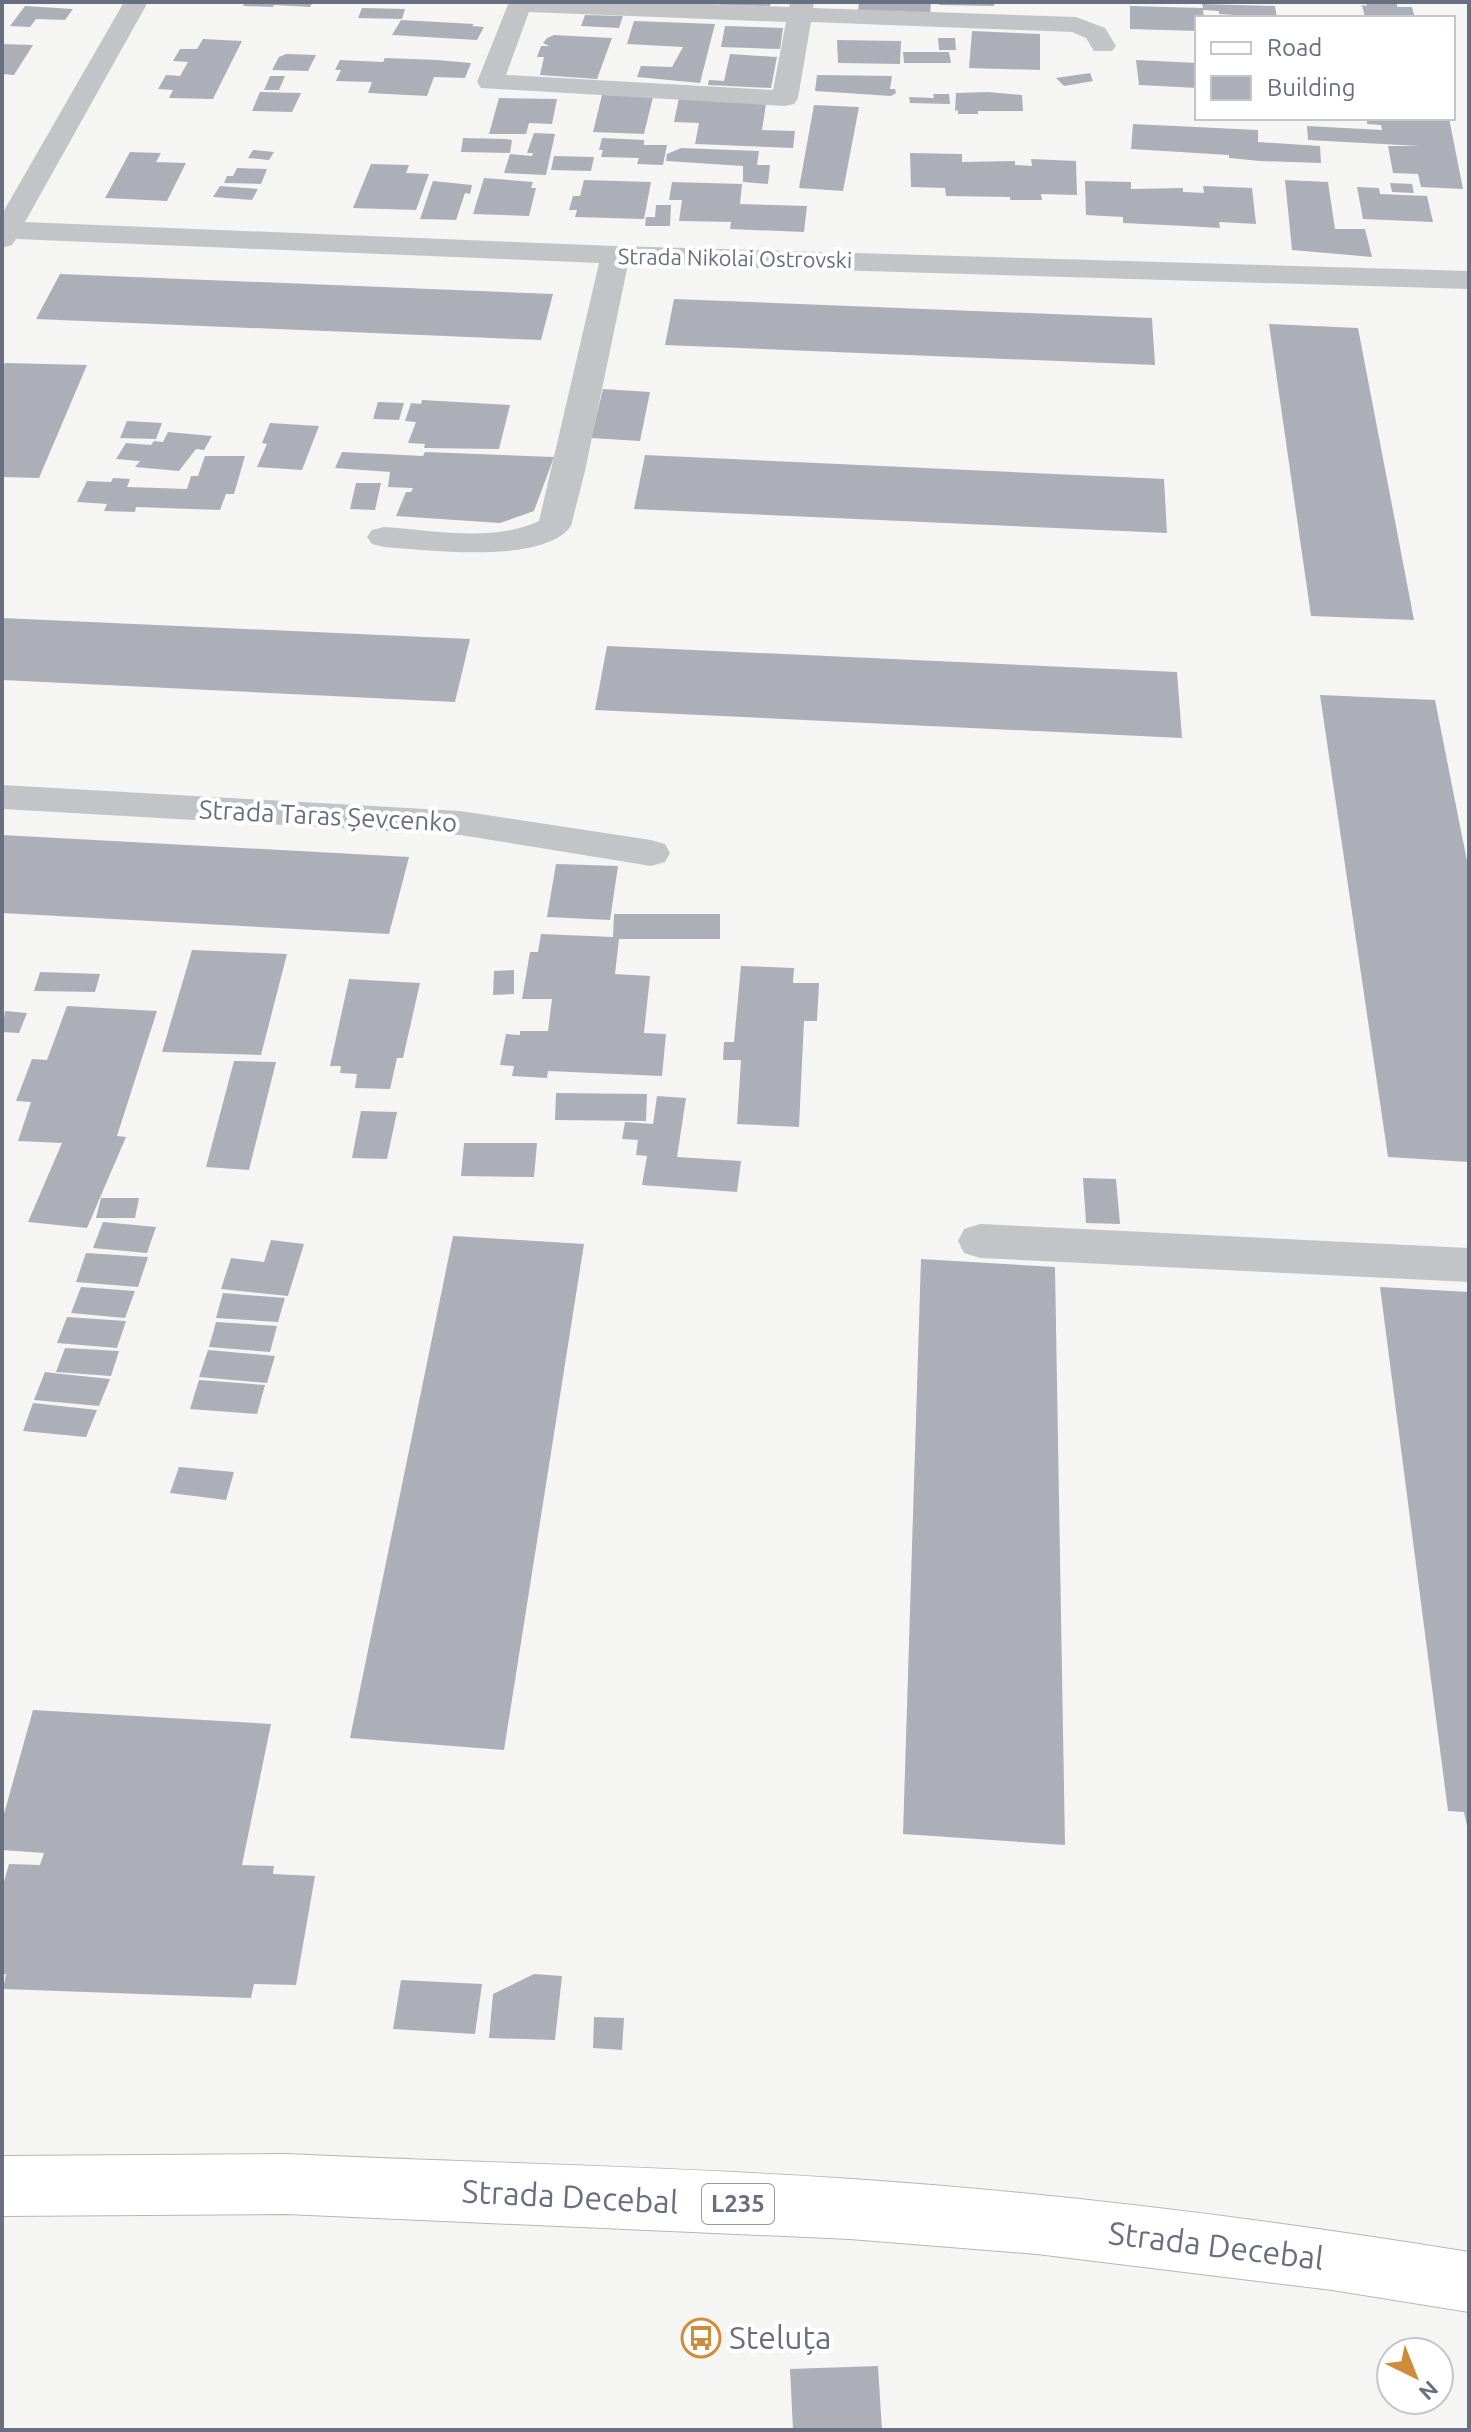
<svg xmlns="http://www.w3.org/2000/svg" width="1471" height="2432" viewBox="0 0 1471 2432" font-family="Ubuntu,sans-serif">
  <style>
    .building { fill: #acafb7 }
    .lines { fill: none; stroke-linecap: round; stroke-linejoin: round }
    .primary-casing { stroke: #b4b6bb; stroke-width: 2 }
    .minor { fill: #c3c4c8; fill-rule: evenodd }
    .primary { fill: #fff; fill-rule: evenodd }
    .labels { text-anchor: middle; stroke-width: 8; stroke-linejoin: round; paint-order: stroke }
    .far-street-label { font-size: 22px; fill: #696f81; stroke: #fff }
    .shield { fill: #fff; stroke: #969aa7; stroke-width: 2 }
    .shield-label { font-size: 24px; font-weight: bold; fill: #696f81 }
    .street-label { font-size: 26px; fill: #696f81; stroke: #fff }
    .near-street-label { font-size: 32px; fill: #696f81; stroke: #fff }
    .near-poi-label { font-size: 32px; fill: #696f81; stroke: #fff; text-anchor: start }
  </style>
  <rect width="100%" height="100%" fill="#f5f6f4"/>
  <g class="building">
    <path d="M245,2H313L310,7L274,5L273,7L243,6Z"/>
    <path d="M720,2H771L770,6L720,5Z"/>
    <path d="M859,2H918L931,3L930,14L858,11Z"/>
    <path d="M939,2H994V6L939,5Z"/>
    <path d="M1366,2H1397V7H1412L1415,18H1365L1362,5L1367,6Z"/>
    <path d="M1202,4L1275,6L1277,18H1234V15L1219,14V11L1203,10L1204,18H1197V31L1130,29V6L1203,8Z"/>
    <path d="M25,6L73,9L65,20L36,19L30,27L10,26Z"/>
    <path d="M362,8L405,9L402,19L358,18Z"/>
    <path d="M585,15L623,16L619,28L581,26Z"/>
    <path d="M401,20L474,24L472,26L484,27L477,40L392,35Z"/>
    <path d="M634,21L715,24L700,83L637,77L641,66L672,67L683,47L627,44Z"/>
    <path d="M725,26L783,28L780,49L721,47Z"/>
    <path d="M972,31L1040,34V70L969,68Z"/>
    <path d="M554,35L612,38L597,79L540,75L544,57H537L541,46H549L543,43L547,38Z"/>
    <path d="M938,38H955L956,50H939Z"/>
    <path d="M203,39L242,41L213,99L169,98L173,90L158,89L166,75L180,76L188,62L173,61L180,49H197Z"/>
    <path d="M837,40L901,41L900,64L838,63Z"/>
    <path d="M2,44L33,45L14,75L2,74Z"/>
    <path d="M903,52H949L951,63H904Z"/>
    <path d="M286,54L316,55L308,71L272,70L279,57Z"/>
    <path d="M730,54L777,57L771,88L708,85L709,80L724,81Z"/>
    <path d="M385,58L437,60L471,63L465,78L434,77L427,96L368,93L372,82L336,81L341,70H335L340,60L383,62Z"/>
    <path d="M1136,60L1197,63V88L1139,85Z"/>
    <path d="M1090,73L1093,81L1064,86L1056,78Z"/>
    <path d="M817,75L892,76L890,89H895L896,93L891,96L815,91Z"/>
    <path d="M270,76H285L279,90H264Z"/>
    <path d="M260,92L301,93L292,112L252,111Z"/>
    <path d="M988,92L1022,95L1023,111H978V114H958V110L955,111L956,93Z"/>
    <path d="M933,94H949L950,104L910,103L909,97L934,98Z"/>
    <path d="M602,95L653,97L644,134L593,132Z"/>
    <path d="M499,98L557,99L552,124L529,123L526,134H489Z"/>
    <path d="M679,98L766,104L762,130L795,131L793,148L695,144L699,123L674,122Z"/>
    <path d="M814,105L859,107L843,191L799,188Z"/>
    <path d="M1367,118H1449L1463,189L1421,187L1418,174L1393,173L1388,146H1419L1308,140L1307,126L1382,130L1381,125L1367,124Z"/>
    <path d="M1133,124L1258,130V142L1320,146L1321,163L1260,161L1229,158V155L1131,149Z"/>
    <path d="M534,133L555,134L546,175L504,173L510,154L532,156L533,153H527Z"/>
    <path d="M463,138L506,139L512,140L510,153L461,152Z"/>
    <path d="M602,138L644,140V145H667L663,165L637,164L639,158L601,157L603,150H599Z"/>
    <path d="M681,148L759,151L757,165H770L768,184L743,182V166L666,161L667,154Z"/>
    <path d="M253,150L274,152L269,160L248,158Z"/>
    <path d="M130,152L161,153L156,162L186,163L167,201L105,198Z"/>
    <path d="M910,153L962,154V162L1015,161V165L1032,166L1031,159L1076,161L1077,195L1041,194L1042,200H1010V197L946,196L945,188L911,187Z"/>
    <path d="M554,156L594,157L591,171L551,170Z"/>
    <path d="M371,164L409,165L406,173L429,174L416,210L353,208Z"/>
    <path d="M237,168L267,169L261,184L224,183L227,176H233Z"/>
    <path d="M484,178L533,182L531,188H536L529,216L473,214Z"/>
    <path d="M584,180L651,182L644,219L575,217L577,210H569L573,196H580Z"/>
    <path d="M1285,180L1328,182L1335,229H1365L1372,257L1292,250Z"/>
    <path d="M433,181L472,185L470,194L465,193L456,220L420,219Z"/>
    <path d="M1085,181L1131,182V189L1183,188V192L1204,193L1203,186L1252,188L1256,224L1219,222L1220,228L1186,226L1123,223V217L1086,215Z"/>
    <path d="M672,182L742,184L740,204L807,206L804,232L730,229L731,222L679,221L682,200H669Z"/>
    <path d="M1390,183L1412,184L1414,193L1392,192Z"/>
    <path d="M220,186L258,189L252,200L213,197Z"/>
    <path d="M1357,187L1379,188L1380,194L1427,196L1433,222L1363,219Z"/>
    <path d="M656,205H671L670,226H645L646,217H655Z"/>
    <path d="M60,274L553,294L541,340L36,319Z"/>
    <path d="M674,299L1152,318L1155,365L665,345Z"/>
    <path d="M1269,324L1358,328L1414,620L1311,616Z"/>
    <path d="M5,363L87,365L39,478L2,477V370Z"/>
    <path d="M603,389L650,392L640,441L591,438Z"/>
    <path d="M422,400L510,405L499,449L424,448L425,444L408,443L416,422L405,421L411,403L421,404Z"/>
    <path d="M378,402L404,403L399,420L373,419Z"/>
    <path d="M127,421L162,423L156,439L120,438Z"/>
    <path d="M270,423L319,426L302,470L257,467L267,444L262,443Z"/>
    <path d="M168,432L212,436L204,450L196,449L179,471L135,467L140,461L116,459L126,443L151,445L154,441L163,442Z"/>
    <path d="M342,452L423,456L425,452L554,457L534,511L500,523L396,516L406,492H411L413,488L388,487L390,472L335,468Z"/>
    <path d="M645,455L1164,479L1167,533L634,509Z"/>
    <path d="M205,456H245L234,494H226L220,510L136,507L135,512L104,511L107,504L77,502L87,481L111,482L113,478L130,479L127,487L187,489L191,476H198Z"/>
    <path d="M356,483H381L375,510L350,509Z"/>
    <path d="M2,618L470,639L455,702L2,680Z"/>
    <path d="M607,646L1177,672L1182,738L595,710Z"/>
    <path d="M1320,695L1435,700L1469,871V1162L1388,1157Z"/>
    <path d="M2,835L409,857L389,934L2,913Z"/>
    <path d="M556,864L618,866L610,920L547,917Z"/>
    <path d="M614,914H720V939H619L615,974L650,976L644,1033L666,1034L662,1076L548,1071L547,1078L512,1076L514,1066L500,1065L506,1034L520,1035V1031H548L552,999H522L530,952H538L541,934L613,937Z"/>
    <path d="M192,950L287,954L261,1055L162,1052Z"/>
    <path d="M741,966L794,968L793,983H819L817,1021H804L799,1127L737,1124L741,1060H723L724,1042H734Z"/>
    <path d="M514,970V994L493,995L494,971Z"/>
    <path d="M40,972L100,974L95,992L34,991Z"/>
    <path d="M349,979L420,983L403,1058H397L390,1089L355,1088L357,1074L340,1073L341,1066H330Z"/>
    <path d="M67,1006L157,1011L117,1136L126,1137L87,1228L28,1222L62,1143L18,1141L31,1102L16,1101L32,1059L47,1060Z"/>
    <path d="M5,1011L27,1013L19,1033L2,1032Z"/>
    <path d="M234,1061L276,1062L249,1170L206,1167Z"/>
    <path d="M556,1093L647,1094L646,1121L555,1120Z"/>
    <path d="M657,1096L686,1098L677,1157L741,1161L737,1192L642,1185L647,1156L636,1155L638,1140L622,1139L625,1122L653,1124Z"/>
    <path d="M361,1111L397,1112L387,1159L352,1158Z"/>
    <path d="M464,1143H537L534,1177L461,1176Z"/>
    <path d="M1083,1178L1116,1179L1120,1224L1086,1223Z"/>
    <path d="M101,1198H139L135,1218H96Z"/>
    <path d="M103,1222L156,1227L147,1253L93,1248Z"/>
    <path d="M453,1236L584,1244L504,1750L350,1738Z"/>
    <path d="M271,1240L304,1244L288,1296L221,1289L231,1258L264,1262Z"/>
    <path d="M86,1253L148,1257L138,1287L76,1282Z"/>
    <path d="M921,1259L1055,1267L1065,1845L903,1834Z"/>
    <path d="M81,1287L135,1291L125,1318L71,1313Z"/>
    <path d="M1380,1287L1469,1292V1835L1464,1812L1448,1811Z"/>
    <path d="M223,1293L285,1298L278,1322L216,1318Z"/>
    <path d="M67,1317L126,1321L117,1348L57,1343Z"/>
    <path d="M216,1322L277,1326L270,1352L209,1347Z"/>
    <path d="M65,1348L119,1351L111,1376L56,1372Z"/>
    <path d="M208,1350L275,1356L267,1383L199,1377Z"/>
    <path d="M45,1372L53,1373L110,1379L99,1406L34,1400Z"/>
    <path d="M199,1380L265,1385L257,1414L190,1409Z"/>
    <path d="M33,1403L97,1410L86,1437L23,1431Z"/>
    <path d="M179,1467L234,1472L226,1500L170,1493Z"/>
    <path d="M33,1710L271,1724L242,1865L274,1866L273,1874L315,1876L296,1985L254,1984L251,1998L3,1989L6,1974H2V1889L9,1864L40,1865L44,1853L2,1850V1821Z"/>
    <path d="M534,1974L562,1976L555,2040L489,2038L493,1994Z"/>
    <path d="M401,1980L482,1984L475,2034L393,2029Z"/>
    <path d="M594,2017L624,2018L622,2050L593,2048Z"/>
    <path d="M878,2366L882,2430H793L790,2369Z"/>
  </g>
  <g class="lines">
    <defs>
      <path id="primary" d="M286,2154C475,2163 664,2166 852,2179C1059,2193 1265,2219 1469,2252V2312L1332,2290L1037,2254L850,2239L286,2214L2,2216V2156Z"/>
    </defs>
    <use href="#primary" class="primary-casing"/>
    <g class="minor">
      <path d="M124,2H148L25,222L615,246L1469,271V289L628,264L585,471L571,526C543,565 427,550 384,547L372,544L367,537L372,530L384,527C434,530 492,543 539,521L599,263L16,239L12,245L2,248V214Z"/>
      <path d="M509,2H664L789,7L790,2H814L813,8L1076,17L1105,28L1116,46L1112,51H1094L1086,38L1072,32L811,22L798,98L794,104L785,106L481,88L477,82ZM529,12L786,22L773,90L506,75Z"/>
      <path d="M2,785L460,811L651,840L665,844L670,853L665,862L651,866L460,835L2,809Z"/>
      <path d="M980,1224L1469,1248V1282L980,1258L964,1253L958,1241L964,1229Z"/>
    </g>
    <use href="#primary" class="primary"/>
  </g>
  <defs>
    <symbol id="bus-ring" viewBox="-11 -11 22 22"><circle r="9.5" fill="#fff" stroke="#d08c3a" stroke-width="1.5"/><path d="M-5-6H5V4H4V6H2V4H-2V6H-4V4H-5ZM-3.5-4V0h7V-4ZM-3.5 1.2v1.5H-2V1.2ZM2 1.2v1.5H3.5V1.2Z" fill="#d08c3a"/></symbol>
  </defs>
  <g fill-rule="evenodd">
    <use href="#bus-ring" x="679" y="2316" width="44" height="44"/>
  </g>
  <g class="labels">
    <g class="far-street-label">
      <text transform="translate(735 258) rotate(1)" y="8">Strada Nikolai Ostrovski</text>
    </g>
    <rect class="shield" x="702" y="2184" width="72" height="40" rx="6"/>
    <g class="shield-label">
      <text x="738" y="2212">L235</text>
    </g>
    <g class="street-label">
      <text transform="translate(328 816) rotate(3)" y="9">Strada Taras Șevcenko</text>
    </g>
    <g class="near-street-label">
      <text transform="translate(570 2197) rotate(3)" y="11">Strada Decebal</text>
      <text transform="translate(1216 2246) rotate(7)" y="11">Strada Decebal</text>
    </g>
    <g class="near-poi-label">
      <text x="729" y="2349">Steluța</text>
    </g>
  </g>
  <rect width="1471" height="2432" fill="none" stroke="#696f81" stroke-width="8"/>
  <rect x="1195" y="16" width="260" height="104" fill="#ffffff" stroke="#c3c5cd" stroke-width="2"/>
  <rect x="1211" y="42" width="40" height="12" fill="#ffffff" stroke="#c3c5cd" stroke-width="2"/>
  <text x="1267" y="56" font-size="24" fill="#696f81">Road</text>
  <rect x="1211" y="76" width="40" height="24" fill="#acafb7" stroke="#c3c5cd" stroke-width="2"/>
  <text x="1267" y="96" font-size="24" fill="#696f81">Building</text>
  <g transform="translate(1415 2376) rotate(137)"><circle r="38" fill="#ffffff" stroke="#c3c5cd" stroke-width="2"/>
  <path d="M0-6L14 30L0 20L-14 30Z" fill="#d08c3a"/>
  <text y="-12" font-size="22" font-weight="bold" text-anchor="middle" fill="#696f81">N</text>
  </g>
</svg>
